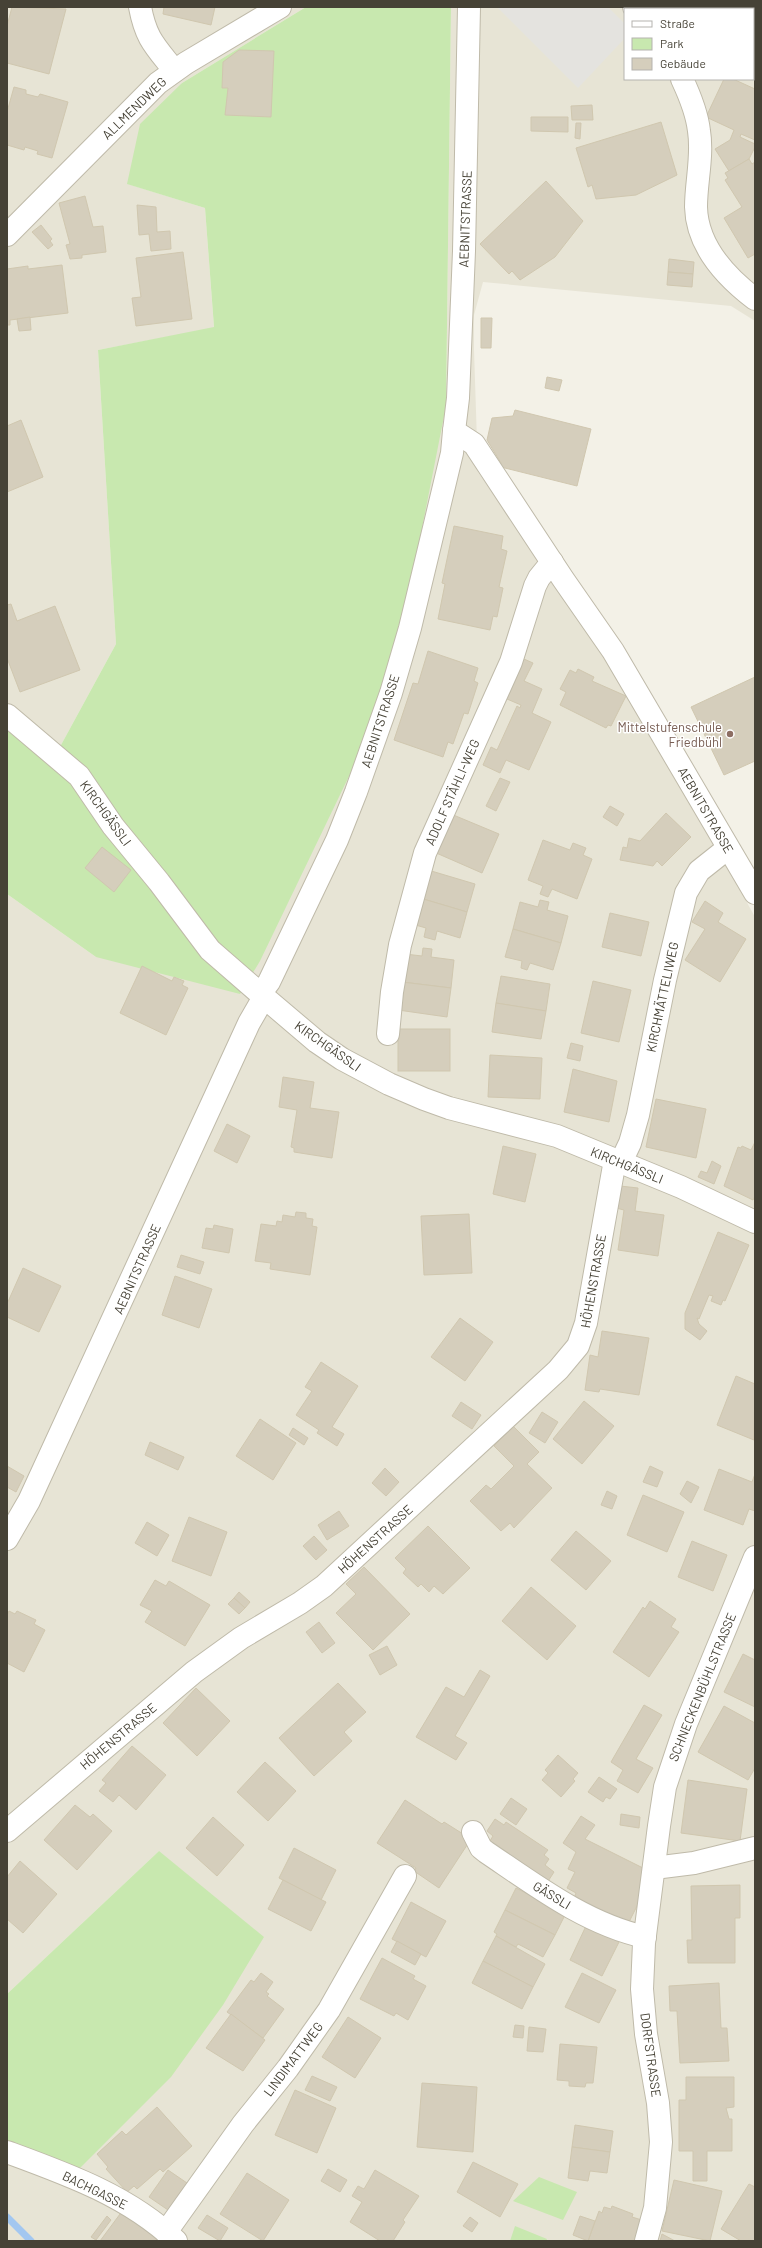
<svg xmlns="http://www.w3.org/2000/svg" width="762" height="2248" viewBox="0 0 762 2248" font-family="Barlow,sans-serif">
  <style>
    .residential { fill: #e7e4d5; fill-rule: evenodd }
    .green { fill: #c8e8af }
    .parking { fill: #e4e3df }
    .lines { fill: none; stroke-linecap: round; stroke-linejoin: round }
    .stream { stroke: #a3c7f0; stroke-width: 7 }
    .building { fill: #d5cebc; stroke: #d0c7af }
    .minor-casing { stroke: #bfbaa9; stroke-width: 24 }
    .minor { stroke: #fff; stroke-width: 22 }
    .education-dot { fill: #8d6e63; stroke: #fff; stroke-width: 1.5 }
    .labels { text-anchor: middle; stroke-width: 3; stroke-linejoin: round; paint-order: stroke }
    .street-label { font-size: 13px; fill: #464236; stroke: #fff }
    .education-label { font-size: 13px; fill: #785e54; stroke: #fff; text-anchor: end }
  </style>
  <rect width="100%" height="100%" fill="#f3f1e7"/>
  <g class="residential">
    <path d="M7,7H306L182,83L128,184L205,208L214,328L98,350L116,644L55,756L7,715Z"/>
    <path d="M451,7H755V321L731,306L483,282L474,315V350L478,472L557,584L649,725L755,917V2241H7V2152L71,2177L97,2149L159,1851L7,1994V894L96,957L446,406ZM625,9H753V79H625Z"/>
  </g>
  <g class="green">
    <path d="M306,7H451L446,406L390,691L260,961L240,994L96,957L7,894V715L55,756L116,644L98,350L214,327L205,208L127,184L140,124L182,83Z"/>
    <path d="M159,1851L264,1937L223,2005L171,2077L71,2177L7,2152V1994Z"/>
    <path d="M539,2177L577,2192L563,2220L513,2201Z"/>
    <path d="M515,2226L547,2239L546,2241H510Z"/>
  </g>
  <path class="parking" d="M497,7H608L625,24V38L578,88Z"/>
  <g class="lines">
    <path class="stream" d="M7,2217L31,2241"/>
  </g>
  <g class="building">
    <path d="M12,7L66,9L49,74L7,63V26Z"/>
    <path d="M164,7H215L211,25L163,14Z"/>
    <path d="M673,7H729L731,9H675Z"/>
    <path d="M239,50L274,51L271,117L225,115L228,88H222L223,62Z"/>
    <path d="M724,79H733L755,89V140L741,134L740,137L755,144V147L749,159L729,171L715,149L730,140L734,130L706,117Z"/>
    <path d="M14,87L26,90V94L38,97L40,94L68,102L52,158L37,154L38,151L25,147L24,150L7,145V112Z"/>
    <path d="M592,105L593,120H572L571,106Z"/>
    <path d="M531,117H568V132L531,131Z"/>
    <path d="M661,122L677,175L636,195L596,199L592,185L588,187L576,148Z"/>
    <path d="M576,123H581L580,139L575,138Z"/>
    <path d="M749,159L752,164L755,162V254L748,258L724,218L742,207L725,180L728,178L725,173Z"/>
    <path d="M546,181L583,221L555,257L520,280L512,271L509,274L480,244Z"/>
    <path d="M85,196L93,227L103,226L106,252L82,255V258L70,259L66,245L70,244L59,203Z"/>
    <path d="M137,205L156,207L157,232L170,231L171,249L151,251L149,234L139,235Z"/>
    <path d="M41,225L52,239L50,241L53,245L48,249L32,232Z"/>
    <path d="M183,252L192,319L136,326L132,298L141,297L136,258Z"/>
    <path d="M669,259L694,262L693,274L668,272Z"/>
    <path d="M62,265L68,313L10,320V325H7V269L28,266V269Z"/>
    <path d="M668,272L693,274L692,287L667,285Z"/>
    <path d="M30,317L31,330L19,331L17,319Z"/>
    <path d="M481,318H492L491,348H481Z"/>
    <path d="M547,377L562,380L559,391L545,388Z"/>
    <path d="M515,410L591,429L577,486L501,467V463L487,440L492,418L513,416Z"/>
    <path d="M21,420L43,477L7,492V426Z"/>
    <path d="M454,526L503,536L501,549L507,551L499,587L503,588L497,617L493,616L490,630L438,619L445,584L442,583Z"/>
    <path d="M11,604L17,621L55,606L80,670L20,692L7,658V605Z"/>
    <path d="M428,651L478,668L474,681L478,683L468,714L464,713L453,744L448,742L443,757L394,740L413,683L418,684Z"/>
    <path d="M524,659L533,663L524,681L542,689L532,713L551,722L529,770L506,760L500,773L483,765L491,747L497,750L517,706L520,708L521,705L507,699Z"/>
    <path d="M578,669L594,677L592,681L626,696L611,726L608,725L606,728L560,705L566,692L560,689L570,670L576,673Z"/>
    <path d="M755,677V761L724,775L691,707Z"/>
    <path d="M500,778L510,782L496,811L486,806Z"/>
    <path d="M610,806L624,814L617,826L603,817Z"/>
    <path d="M666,813L691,837L662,866L657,861L653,866L620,860L623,847L627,848L629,838L640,841Z"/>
    <path d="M451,814L499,834L482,873L434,852Z"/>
    <path d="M543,840L570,850L573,843L586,848L583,855L592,859L577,899L552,889L548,897L540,894L543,886L528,880Z"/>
    <path d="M102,847L131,870L114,892L85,868Z"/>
    <path d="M428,870L475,884L467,912L420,898Z"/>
    <path d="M420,898L467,912L460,938L437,931L435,940L424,937L426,928L412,924Z"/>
    <path d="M540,900L549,902L547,910L568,916L561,943L513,929L520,902L538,907Z"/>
    <path d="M705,901L723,913L718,922L746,939L720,982L685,960L705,929L692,922Z"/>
    <path d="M610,913L649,922L641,956L602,947Z"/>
    <path d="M513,929L561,943L553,970L530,963L527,970L521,968L522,961L505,957Z"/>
    <path d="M423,948L432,949L431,957L454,960L451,988L402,982L405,954L422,956Z"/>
    <path d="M142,966L172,981L174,977L184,981L182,985L188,988L166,1035L120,1013Z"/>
    <path d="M501,976L550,984L546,1011L496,1003Z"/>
    <path d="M593,981L631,990L619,1042L581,1033Z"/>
    <path d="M402,982L451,988L447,1017L398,1010Z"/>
    <path d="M496,1003L546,1011L541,1039L492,1032Z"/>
    <rect x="398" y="1029" width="52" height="42"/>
    <path d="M571,1043L583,1046L580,1061L567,1058Z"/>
    <path d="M490,1055L542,1058L540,1099L488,1097Z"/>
    <path d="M573,1069L617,1081L609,1122L564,1112Z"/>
    <path d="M283,1077L314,1082L310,1108L339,1112L332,1158L294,1152V1148L291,1147L297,1110L279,1107Z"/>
    <path d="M656,1099L706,1109L696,1158L646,1147Z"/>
    <path d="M227,1124L250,1136L237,1163L214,1151Z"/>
    <path d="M755,1142V1196L753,1200L724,1186L738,1147L741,1148L742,1146L751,1150Z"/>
    <path d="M503,1146L536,1154L525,1202L493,1194Z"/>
    <path d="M712,1161L721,1166L714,1184L698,1177L701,1171L707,1173Z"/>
    <path d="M620,1186L638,1188L635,1211L664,1215L658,1256L618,1250L624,1210L616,1208Z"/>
    <path d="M296,1212L306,1213V1218L313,1219L312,1226L317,1227L310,1275L270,1269L271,1263L255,1261L261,1224L276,1226L277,1221L282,1222L283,1215L295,1217Z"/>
    <path d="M469,1214L472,1273L424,1275L421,1216Z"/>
    <path d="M214,1225L233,1229L229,1253L202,1248L206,1228L213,1229Z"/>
    <path d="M718,1232L749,1245L725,1301L723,1300L721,1305L711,1301L713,1296L709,1295L699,1319L697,1318L699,1324L707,1331L700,1340L685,1329V1313Z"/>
    <path d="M181,1255L204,1262L200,1274L177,1267Z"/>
    <path d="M23,1268L61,1286L39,1332L7,1317V1304Z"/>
    <path d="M175,1276L212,1289L199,1328L162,1315Z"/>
    <path d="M460,1318L493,1342L465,1381L431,1357Z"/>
    <path d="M602,1331L649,1338L639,1395L600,1389L599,1392L585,1390L590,1355L598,1357Z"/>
    <path d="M321,1362L358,1386L332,1427L344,1434L337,1446L317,1433L319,1430L296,1415L312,1391L305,1387Z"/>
    <path d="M736,1376L755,1384L754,1440L717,1425Z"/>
    <path d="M584,1401L614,1426L582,1464L553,1439Z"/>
    <path d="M461,1402L481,1415L472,1429L452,1416Z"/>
    <path d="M542,1412L558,1422L545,1443L529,1433Z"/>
    <path d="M260,1419L296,1443L273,1480L236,1456Z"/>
    <path d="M513,1426L539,1452L527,1464L552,1488L514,1528L510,1523L501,1531L470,1501L486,1485L491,1489L514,1466L494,1446Z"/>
    <path d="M293,1428L308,1438L304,1445L289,1435Z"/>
    <path d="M150,1442L184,1457L178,1470L145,1455Z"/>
    <path d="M7,1466L24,1476L16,1492L7,1487Z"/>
    <path d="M650,1466L663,1472L657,1487L643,1482Z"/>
    <path d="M385,1468L399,1482L386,1496L372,1483Z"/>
    <path d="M719,1469L752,1482L755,1474V1511L749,1509L743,1525L704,1510Z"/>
    <path d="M687,1481L699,1487L691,1503L680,1494Z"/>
    <path d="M607,1491L617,1496L612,1509L601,1505Z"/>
    <path d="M643,1495L684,1512L667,1552L627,1535Z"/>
    <path d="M339,1511L349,1526L327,1540L318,1525Z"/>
    <path d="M189,1517L227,1532L211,1576L172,1561Z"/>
    <path d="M147,1522L169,1535L157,1556L135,1543Z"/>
    <path d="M428,1526L470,1568L443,1594L434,1586L429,1592L421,1584L418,1587L403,1573L406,1569L395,1558Z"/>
    <path d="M576,1531L611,1561L586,1590L551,1560Z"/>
    <path d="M314,1536L327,1550L316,1560L303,1546Z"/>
    <path d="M692,1541L727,1555L713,1591L678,1577Z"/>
    <path d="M364,1567L410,1614L373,1650L336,1613L356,1594L346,1584Z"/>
    <path d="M155,1580L166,1586L169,1581L210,1605L185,1646L145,1622L152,1611L140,1605Z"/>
    <path d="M531,1587L576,1626L547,1660L502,1621Z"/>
    <path d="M239,1592L250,1602L245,1608L234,1598Z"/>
    <path d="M234,1598L245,1608L239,1614L228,1604Z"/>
    <path d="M650,1601L676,1619L671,1627L679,1632L649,1677L613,1652L643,1607L645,1609Z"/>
    <path d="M9,1611L15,1614L17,1611L36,1620L34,1624L45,1630L24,1672L7,1663V1615Z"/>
    <path d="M319,1622L335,1643L322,1653L306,1632Z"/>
    <path d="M387,1646L397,1665L380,1675L369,1655Z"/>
    <path d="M743,1654L755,1660V1707L724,1692Z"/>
    <path d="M480,1670L490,1676L455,1736L467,1743L456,1760L416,1737L446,1687L464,1697Z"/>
    <path d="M338,1683L366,1712L344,1732L352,1741L314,1776L279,1738Z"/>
    <path d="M196,1688L230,1721L197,1756L163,1723Z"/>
    <path d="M644,1705L662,1715L636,1759L653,1768L638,1793L617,1781L623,1770L611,1762Z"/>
    <path d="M724,1706L755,1723V1768L748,1780L698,1752Z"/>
    <path d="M132,1746L166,1775L136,1810L119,1795L113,1802L99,1791L106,1783L102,1780Z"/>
    <path d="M558,1755L578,1773L573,1779L575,1781L561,1797L542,1780L548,1773L545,1770Z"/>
    <path d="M265,1762L296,1791L268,1821L237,1792Z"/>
    <path d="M599,1777L617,1789L610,1799L606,1797L603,1802L588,1792Z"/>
    <path d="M688,1780L747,1789L740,1841L681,1833Z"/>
    <path d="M511,1798L527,1809L516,1825L500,1814Z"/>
    <path d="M405,1800L442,1824L444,1822L471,1839L439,1888L414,1871L416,1868L377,1843Z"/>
    <path d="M75,1805L90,1817L93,1814L112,1831L77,1870L44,1840Z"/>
    <path d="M621,1814L640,1817L639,1828L620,1825Z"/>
    <path d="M581,1816L595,1825L585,1839L647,1870L652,1876L629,1922L580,1906L574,1898L576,1893L567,1888L575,1872L568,1869L576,1852L563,1843Z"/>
    <path d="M213,1817L244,1845L217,1876L186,1848Z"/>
    <path d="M495,1819L504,1825L506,1822L548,1850L544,1855L549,1859L545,1865L554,1872L545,1886L488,1844L493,1836L487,1831Z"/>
    <path d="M294,1848L336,1870L321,1900L279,1878Z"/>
    <path d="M20,1861L57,1894L23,1933L7,1919V1877Z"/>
    <path d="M283,1880L326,1902L311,1931L268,1909Z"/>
    <path d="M740,1885V1918H735V1963H688L687,1940H692L691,1886Z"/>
    <path d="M516,1888L566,1913L555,1935L505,1910Z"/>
    <path d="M411,1902L446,1921L426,1957L392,1939Z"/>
    <path d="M505,1910L555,1935L543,1957L518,1944L516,1947L496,1936L497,1934L494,1932Z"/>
    <path d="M586,1926L619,1942L602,1976L570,1960Z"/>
    <path d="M496,1936L545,1964L533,1987L483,1961Z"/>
    <path d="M397,1941L421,1954L415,1965L391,1952Z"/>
    <path d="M382,1958L415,1976L413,1979L426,1986L408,2020L396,2013L394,2016L360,1999Z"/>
    <path d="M483,1961L533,1987L522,2009L472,1983Z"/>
    <path d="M261,1973L273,1982L266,1992L269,1994L267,1996L284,2009L263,2038L227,2012L251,1980L254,1982Z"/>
    <path d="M582,1973L616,1990L599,2023L565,2007Z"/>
    <path d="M719,1983L721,2028H727L729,2061L680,2063L677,2011H670L669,1986Z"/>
    <path d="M231,2014L265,2040L243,2071L206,2048Z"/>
    <path d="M348,2017L381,2038L355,2078L322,2057Z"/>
    <path d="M515,2025L524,2026L523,2038L513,2037Z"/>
    <path d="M529,2027L546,2029L543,2052L527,2051Z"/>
    <path d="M560,2044L597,2047L593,2083H586L585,2087L569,2086V2081L557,2080Z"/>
    <path d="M312,2076L337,2087L330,2101L305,2090Z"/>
    <path d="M686,2077H734V2107L726,2108L729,2119H732V2151H707V2181H693V2151H679V2100H686Z"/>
    <path d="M422,2083L477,2087L473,2152L417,2147Z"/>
    <path d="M295,2090L336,2108L317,2153L275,2135Z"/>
    <path d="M157,2107L192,2146L163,2172L160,2169L137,2189L134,2186L127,2192L106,2169L108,2167L97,2154L122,2131L126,2135Z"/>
    <path d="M575,2125L613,2131L610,2152L572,2147Z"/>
    <path d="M572,2147L610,2152L607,2173L590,2171L588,2181L568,2178Z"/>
    <path d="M473,2162L518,2184L500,2217L457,2192Z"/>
    <path d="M328,2169L347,2180L340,2192L321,2181Z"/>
    <path d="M168,2170L187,2183L168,2210L149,2197Z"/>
    <path d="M375,2170L419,2196L403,2220L405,2222L393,2241H380L350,2222L362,2202L352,2196L358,2186L364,2189Z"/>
    <path d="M247,2173L289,2200L263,2241L220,2214Z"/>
    <path d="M674,2180L722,2191L710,2241L662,2231Z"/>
    <path d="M749,2184L755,2187V2241H741L721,2229Z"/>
    <path d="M126,2206L167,2241H100Z"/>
    <path d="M612,2206L633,2214L632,2217L645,2221L638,2241H588L599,2211L602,2213L604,2207L611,2209Z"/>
    <path d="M207,2215L228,2228L220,2241L198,2228Z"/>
    <path d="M107,2216L111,2220L96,2240L91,2237Z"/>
    <path d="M580,2216L595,2221L588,2241L573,2235Z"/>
    <path d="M470,2217L478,2223L472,2232L463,2226Z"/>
    <path d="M662,2234L675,2241H660Z"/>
  </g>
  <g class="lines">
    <defs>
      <g id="minor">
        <path d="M140,7C146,39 155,46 174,70"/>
        <path d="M469,7L464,251L458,398L454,431L474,444L563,579L613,651L755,893"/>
        <path d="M634,7L636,9"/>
        <path d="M682,79C690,96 697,113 699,131C703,156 696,182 696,207C697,247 726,277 755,299"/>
        <path d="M7,235L158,83L186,63L280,7"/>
        <path d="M7,715L79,776L113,826L159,882L210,950L264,997L317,1042L342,1059L389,1084L424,1099L449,1108L557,1136L681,1187L755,1222"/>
        <path d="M260,994L269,982L337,840L356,792L391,693L410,628L452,453L454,431"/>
        <path d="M388,1034L392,992L400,945L425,853L511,662L535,586L539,578L552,562"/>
        <path d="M621,1162L630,1143L638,1115L665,980L686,893L699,871L728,848"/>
        <path d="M7,1539L29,1501L215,1097L249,1023L264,997"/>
        <path d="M7,1831L194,1672L241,1638L300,1603L324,1586L558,1370L578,1346L586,1323L615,1160"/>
        <path d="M473,1832L481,1848L486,1852C535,1885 586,1924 645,1937"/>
        <path d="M654,1868L694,1863L755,1848"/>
        <path d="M7,2152C67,2174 129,2196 176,2241"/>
        <path d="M166,2232L243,2124L288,2068L329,2010L405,1876"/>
        <path d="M646,2241L655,2208L661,2142L658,2103L646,2034L642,1989L644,1943L659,1826L665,1787L686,1724L755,1557"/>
      </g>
    </defs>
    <use href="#minor" class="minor-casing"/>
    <use href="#minor" class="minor"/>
  </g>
  <circle class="education-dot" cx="730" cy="734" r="4"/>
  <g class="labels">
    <g class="street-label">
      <text transform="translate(134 108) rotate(-44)" y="5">ALLMENDWEG</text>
      <text transform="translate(465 219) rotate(-88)" y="5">AEBNITSTRASSE</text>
      <text transform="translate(380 721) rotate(-72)" y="5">AEBNITSTRASSE</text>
      <text transform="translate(452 792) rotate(-66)" y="5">ADOLF STÄHLI-WEG</text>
      <text transform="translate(706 810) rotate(60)" y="5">AEBNITSTRASSE</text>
      <text transform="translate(106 813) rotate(54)" y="5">KIRCHGÄSSLI</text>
      <text transform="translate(662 997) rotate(-78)" y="5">KIRCHMÄTTELIWEG</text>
      <text transform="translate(328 1046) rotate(35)" y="5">KIRCHGÄSSLI</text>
      <text transform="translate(627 1165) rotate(22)" y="5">KIRCHGÄSSLI</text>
      <text transform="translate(137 1269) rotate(-66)" y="5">AEBNITSTRASSE</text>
      <text transform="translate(593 1281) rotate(-80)" y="5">HÖHENSTRASSE</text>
      <text transform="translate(375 1539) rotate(-42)" y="5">HÖHENSTRASSE</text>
      <text transform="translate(702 1687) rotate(-68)" y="5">SCHNECKENBÜHLSTRASSE</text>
      <text transform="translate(118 1736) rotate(-40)" y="5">HÖHENSTRASSE</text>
      <text transform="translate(552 1895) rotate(31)" y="5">GÄSSLI</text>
      <text transform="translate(651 2055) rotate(82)" y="5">DORFSTRASSE</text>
      <text transform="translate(293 2059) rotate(-53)" y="5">LINDIMATTWEG</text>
      <text transform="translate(95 2190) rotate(26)" y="5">BACHGASSE</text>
    </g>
    <g class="education-label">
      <text x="722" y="732">Mittelstufenschule<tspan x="722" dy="15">Friedbühl</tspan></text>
    </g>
  </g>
  <rect width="762" height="2248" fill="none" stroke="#464236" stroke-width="16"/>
  <rect x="624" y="8" width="130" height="72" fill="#ffffff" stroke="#b5b3af"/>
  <rect x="632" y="21" width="20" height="6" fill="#ffffff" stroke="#b5b3af"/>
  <text x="660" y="28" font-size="12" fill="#464236">Straße</text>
  <rect x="632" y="38" width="20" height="12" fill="#c8e8af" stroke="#b5b3af"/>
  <text x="660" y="48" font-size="12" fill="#464236">Park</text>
  <rect x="632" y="58" width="20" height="12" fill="#d5cebc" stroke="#b5b3af"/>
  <text x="660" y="68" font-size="12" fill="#464236">Gebäude</text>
</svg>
